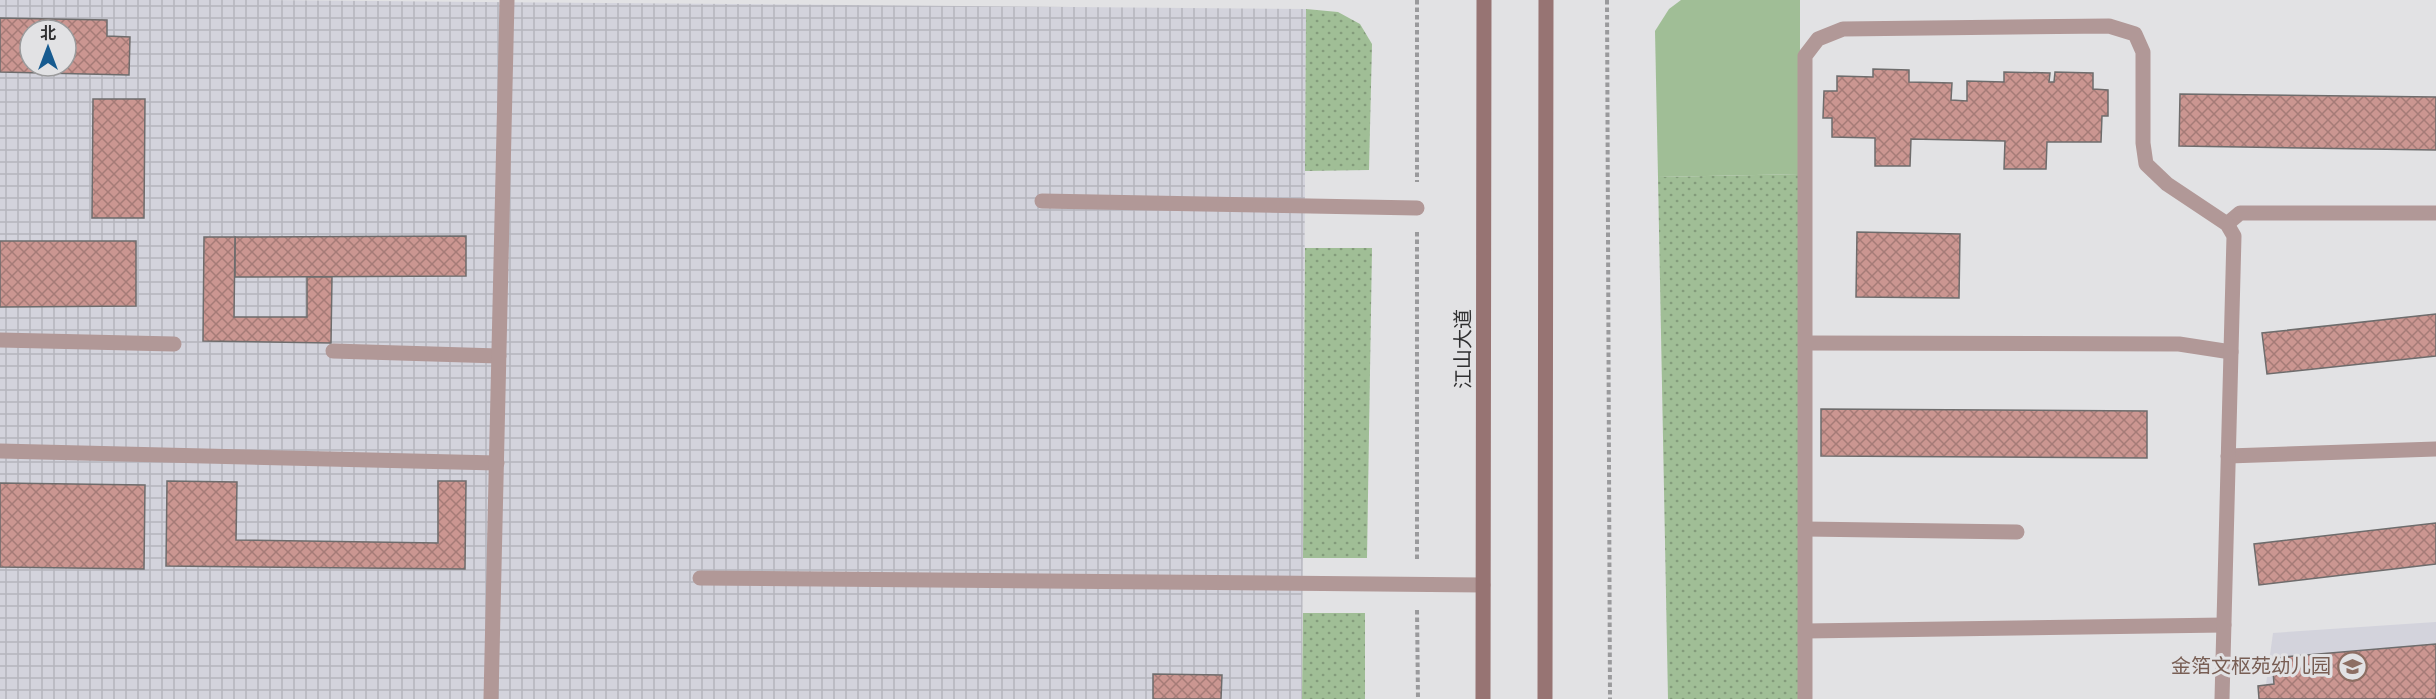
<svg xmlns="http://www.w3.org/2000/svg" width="2436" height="699" viewBox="0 0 2436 699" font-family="'Work Sans','Noto Sans SC',sans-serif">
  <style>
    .industrial { fill: url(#industrial-grid); fill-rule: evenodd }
    .built { fill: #d3d3dc }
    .grass { fill: url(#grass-dots) }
    .garden { fill: #a0be96 }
    .building { fill: url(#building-cross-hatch); stroke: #6e6c6c; stroke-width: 1.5; fill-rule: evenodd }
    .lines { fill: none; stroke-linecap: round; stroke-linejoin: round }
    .path { stroke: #9a9a9c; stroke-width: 4; stroke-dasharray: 4.5 3; stroke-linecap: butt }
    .lane { stroke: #b19897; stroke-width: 15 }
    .street { stroke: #b19897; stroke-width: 15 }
    .secondary { stroke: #977473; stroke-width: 15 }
    .labels { text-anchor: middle; stroke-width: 6; stroke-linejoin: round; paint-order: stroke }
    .street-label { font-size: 20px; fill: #303031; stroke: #e2e2e4 }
    .education-label { font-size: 20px; fill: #785e54; stroke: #e2e2e4; text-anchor: end }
  </style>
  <defs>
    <pattern id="industrial-grid" width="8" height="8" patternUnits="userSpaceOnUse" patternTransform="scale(1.5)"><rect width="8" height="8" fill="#d3d3dc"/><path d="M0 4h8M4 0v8" fill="none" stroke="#b5b5bd"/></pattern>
    <pattern id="grass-dots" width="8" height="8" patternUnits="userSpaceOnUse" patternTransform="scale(1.5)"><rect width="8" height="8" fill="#a0be96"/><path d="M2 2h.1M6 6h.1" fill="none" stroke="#839b7b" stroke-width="1.8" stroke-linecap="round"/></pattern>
    <pattern id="building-cross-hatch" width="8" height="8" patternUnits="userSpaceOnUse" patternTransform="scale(1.5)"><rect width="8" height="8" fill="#cb9691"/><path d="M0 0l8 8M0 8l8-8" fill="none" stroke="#a57b77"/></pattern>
  </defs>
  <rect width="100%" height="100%" fill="#e2e2e4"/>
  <path class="industrial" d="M0,0H261L1306,9L1302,699H0ZM30,30H66V66H30Z"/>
  <path class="built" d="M2436,622V699H2264L2273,633Z"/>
  <g class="grass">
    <path d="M1306,9L1338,12L1360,24L1372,44L1369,170L1305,171Z"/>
    <path d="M1800,174L1803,699H1668L1658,177Z"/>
    <path d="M1305,248H1372L1367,558H1303Z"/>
    <path d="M1303,613H1365V699H1302Z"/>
  </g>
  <path class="garden" d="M1681,0H1800V174L1658,177L1655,31L1669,9Z"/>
  <g class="building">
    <path d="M0,18L107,20V36L130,37L129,75L0,72ZM30,30H66V66H30Z"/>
    <path d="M1873,69L1909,70V82L1952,83L1951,100L1967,101V81L2004,82V72L2050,73L2049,82H2054L2055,72L2093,73V89L2108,90V116H2102L2101,142H2047L2046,169H2004L2005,141L1911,139L1910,166H1875V138L1832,137V118H1823L1824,91H1837V76L1873,77Z"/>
    <path d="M2180,94L2436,97V150L2179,146Z"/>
    <path d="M93,99H145L144,218H92Z"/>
    <path d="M1857,232L1960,234L1959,298L1856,297Z"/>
    <path d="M466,236V276L235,277V237Z"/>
    <path d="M204,237H235L234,317H307V277H332L331,343L203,341Z"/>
    <path d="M0,241H136V306L0,307Z"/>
    <path d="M2436,314V356L2267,374L2262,333Z"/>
    <path d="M1821,409L2147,411V458L1821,456Z"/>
    <path d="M167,481L237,482L236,540L438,543V481H466L465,569L166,566Z"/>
    <path d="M0,483L145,485L144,569L0,567Z"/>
    <path d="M2436,523V564L2259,585L2254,544Z"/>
    <path d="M2436,644V699H2259L2258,686L2274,684L2272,658Z"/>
    <path d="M1153,674L1222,675L1221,699H1153Z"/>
  </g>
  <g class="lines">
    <g class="path">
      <path d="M1417,0V182"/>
      <path d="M1607,0L1610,699"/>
      <path d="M1417,232V560"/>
      <path d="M1417,610L1418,699"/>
    </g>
    <g class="lane">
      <path d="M1042,201L1417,208"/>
      <path d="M2227,224L2240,213H2436"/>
      <path d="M0,340L174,344"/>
      <path d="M1806,343L2179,344L2231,352"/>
      <path d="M333,351L499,356"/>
      <path d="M0,451L497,463"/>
      <path d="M2228,456L2436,449"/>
      <path d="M1805,529L2017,532"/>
      <path d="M700,578L1483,585"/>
      <path d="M1805,631L2224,625"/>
      <path d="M1805,699V56L1818,39L1843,29L2109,26L2135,34L2143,52V143L2146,164L2167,184L2227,224L2234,236L2222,699"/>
    </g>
    <path class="street" d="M491,699L507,0"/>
    <g class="secondary">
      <path d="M1483,699L1484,0"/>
      <path d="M1545,699L1546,0"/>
    </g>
  </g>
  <defs>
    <symbol id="school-ring" viewBox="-11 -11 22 22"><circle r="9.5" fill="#e2e2e4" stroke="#8d6e63" stroke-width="1.5"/><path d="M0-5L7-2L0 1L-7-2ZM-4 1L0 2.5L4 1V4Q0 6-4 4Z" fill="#8d6e63"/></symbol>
  </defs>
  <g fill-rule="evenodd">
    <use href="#school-ring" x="2336" y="650" width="33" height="33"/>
  </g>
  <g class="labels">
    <g class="street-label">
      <text transform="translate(1463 349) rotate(-90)" y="7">江山大道</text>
    </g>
    <g class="education-label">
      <text x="2331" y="673">金箔文枢苑幼儿园</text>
    </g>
  </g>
  <g transform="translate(48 48)"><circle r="28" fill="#e2e2e4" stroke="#9b9b9c" stroke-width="1.5"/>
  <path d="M0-4.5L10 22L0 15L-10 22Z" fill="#175b90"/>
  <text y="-9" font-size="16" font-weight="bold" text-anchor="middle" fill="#303031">北</text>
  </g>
</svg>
